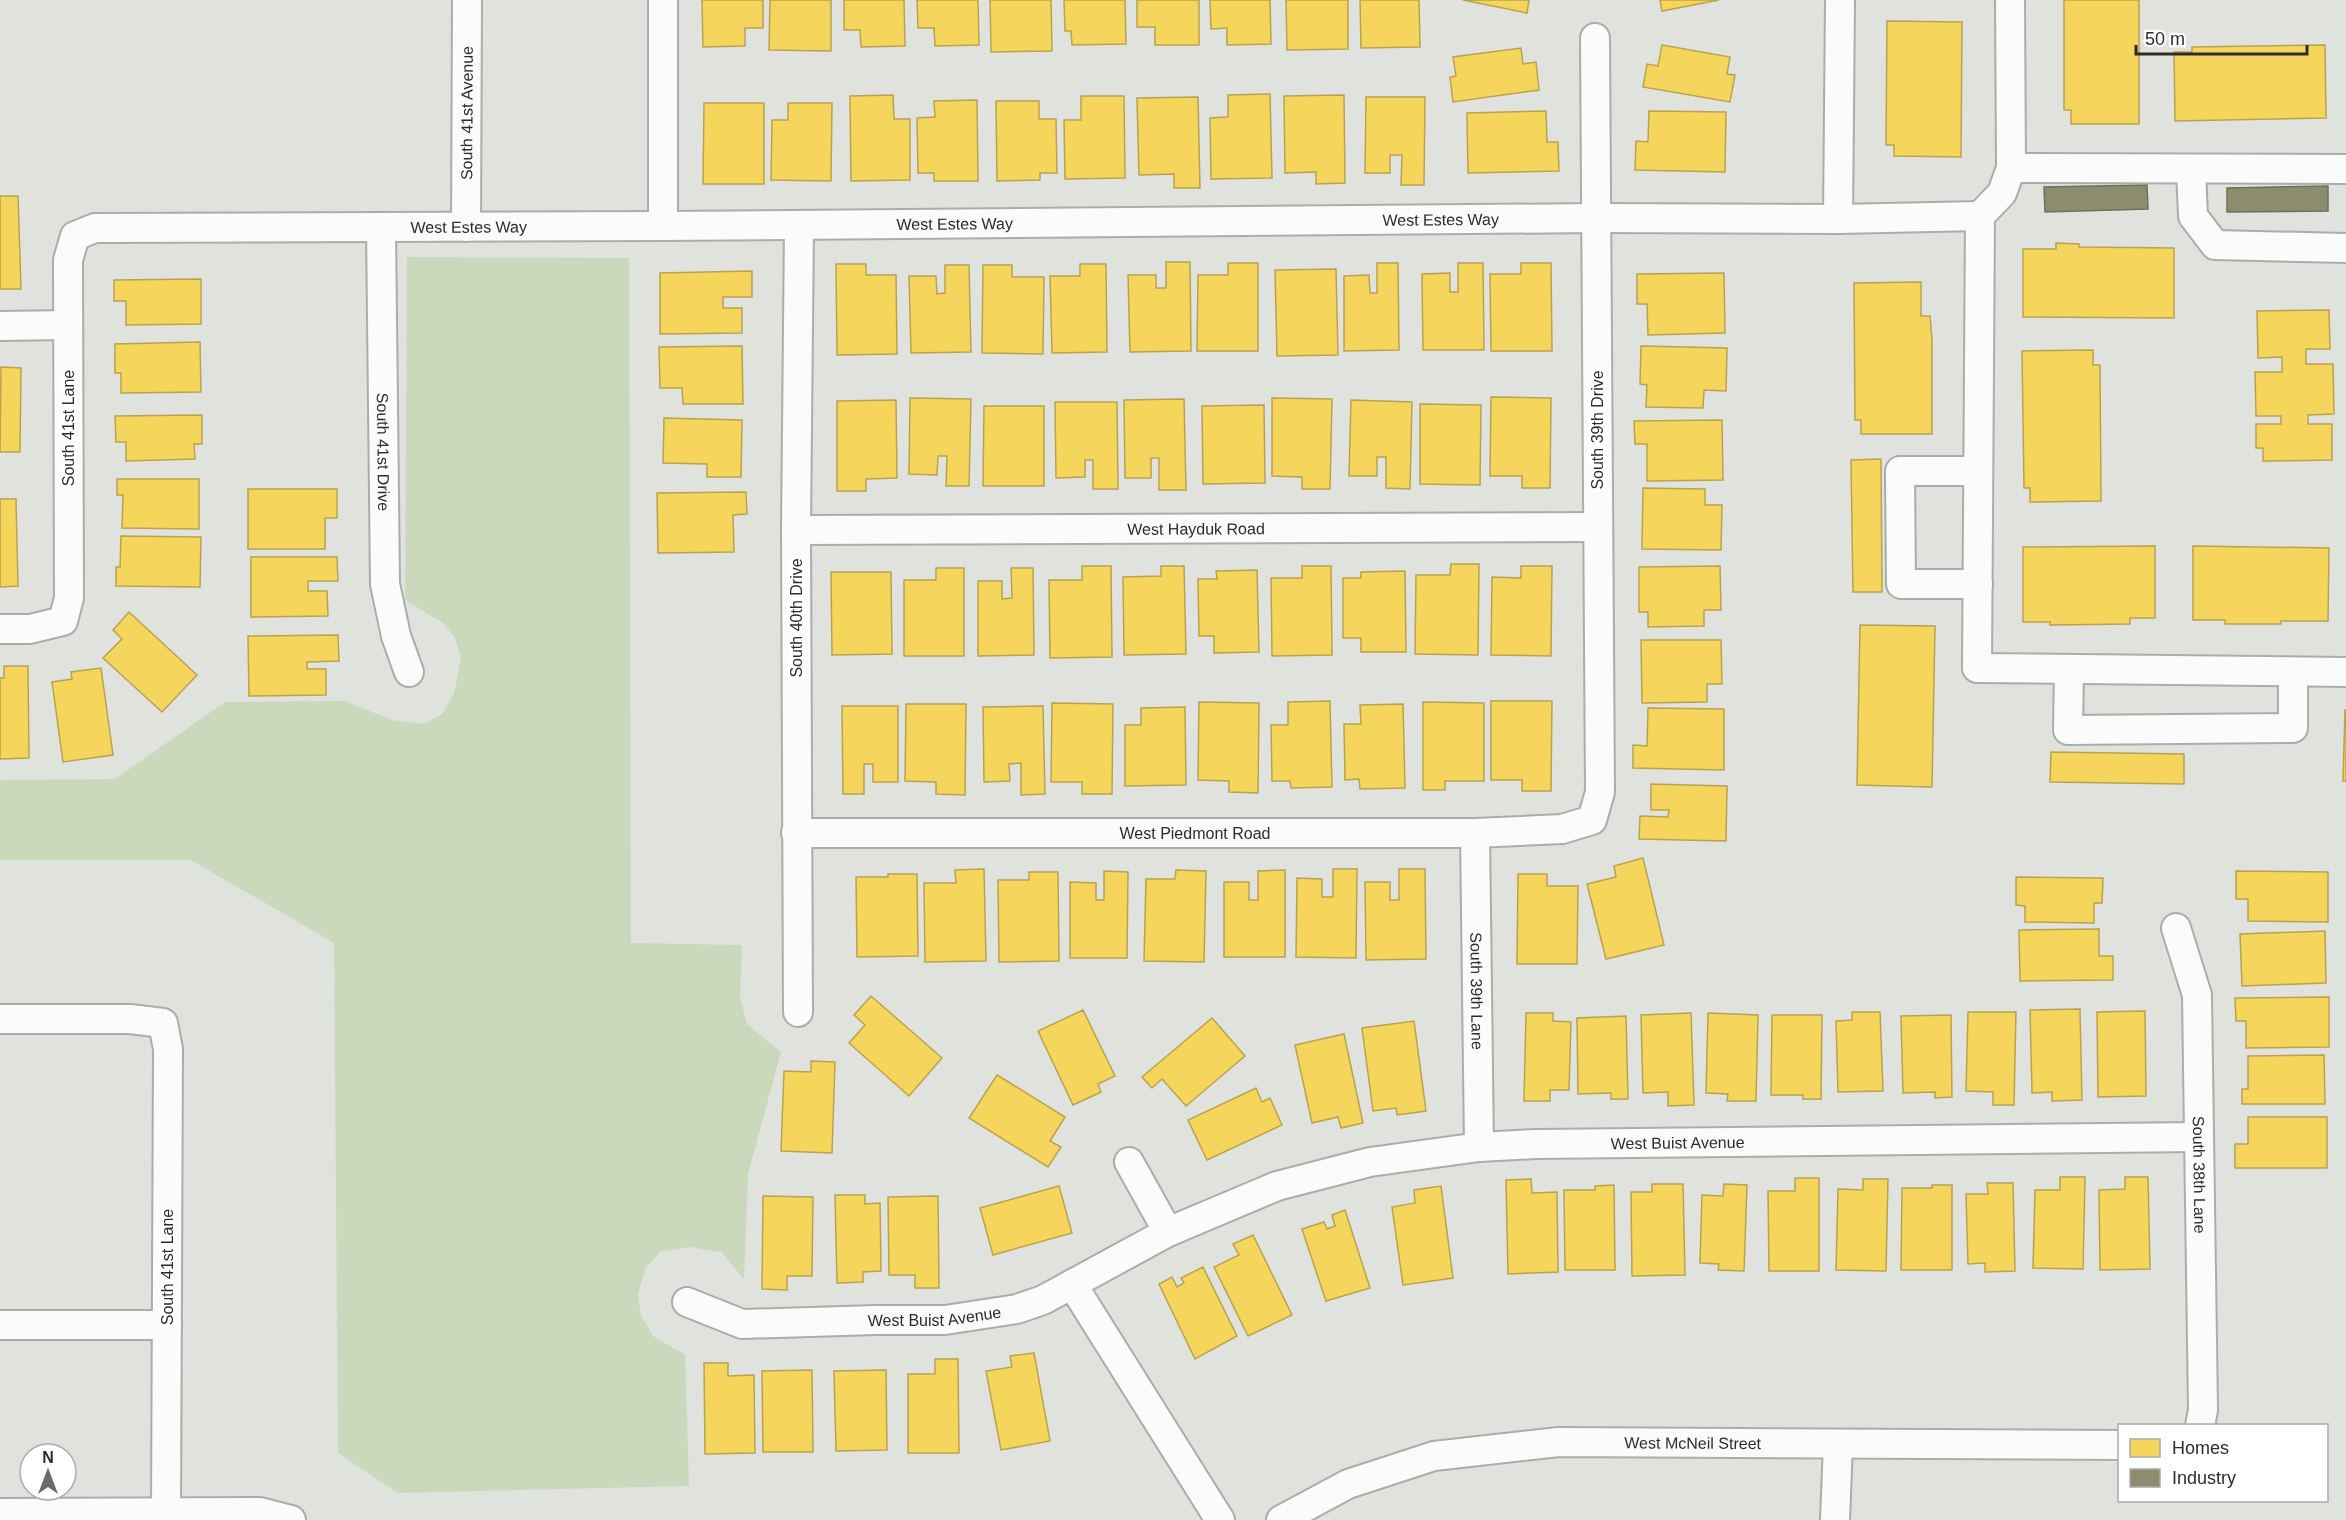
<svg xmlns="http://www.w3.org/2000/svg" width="2346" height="1520" viewBox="0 0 2346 1520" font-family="Helvetica,sans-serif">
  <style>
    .green { fill: #cad9bc }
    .homes { fill: #f6d55c; stroke: #b9a34d; stroke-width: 1.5 }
    .industry { fill: #8c8c6e; stroke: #6f705a; stroke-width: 1.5 }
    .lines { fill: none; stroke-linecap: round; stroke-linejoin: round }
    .minor-casing { stroke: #abadaa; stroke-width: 32 }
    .minor { stroke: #fafbfa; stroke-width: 28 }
    .labels { text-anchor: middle; stroke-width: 6; stroke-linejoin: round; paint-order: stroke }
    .street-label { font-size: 16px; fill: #2c2d2b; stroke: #fff }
  </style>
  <rect width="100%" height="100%" fill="#e0e2de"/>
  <path class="green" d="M407,257L629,258L631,943L742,945L740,997L747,1024L781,1052L748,1174L744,1279L721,1252L690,1247L660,1252L645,1269L638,1295L641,1316L653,1336L685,1355L689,1486L397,1493L338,1453L334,943L191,860H0V780L115,779L225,702L345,701L392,720L424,724L442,714L454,694L461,657L455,638L443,623L405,600Z"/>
  <g class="homes">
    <path d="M702,0H763V28H745V46L703,47Z"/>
    <path d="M770,0H831V51L769,50Z"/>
    <path d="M844,0H904L905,46L861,47L860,30H844Z"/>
    <path d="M917,0H978L979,45L935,46L934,28H918Z"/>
    <path d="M990,0H1051L1052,51L991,52Z"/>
    <path d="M1064,0H1125L1126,44L1072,45L1071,31H1065Z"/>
    <path d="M1137,0H1199V45H1155V27H1137Z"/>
    <path d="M1210,0H1270L1271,44L1227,45V28L1211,29Z"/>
    <path d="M1286,0H1348V49L1287,50Z"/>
    <path d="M1360,0H1419L1420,47L1361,48Z"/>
    <path d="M1463,0H1529L1527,13Z"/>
    <path d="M1660,0H1719L1662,11Z"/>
    <path d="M2064,0H2139V124H2071V110H2064Z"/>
    <path d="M1887,21L1962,22L1961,157L1894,156V145H1886Z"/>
    <path d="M1662,45L1730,57L1727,74L1735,75L1730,102L1643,87L1647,64L1658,66Z"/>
    <path d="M2325,45L2326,118L2175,121L2174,52H2192V47Z"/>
    <path d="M1521,48L1523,64L1536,62L1539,90L1453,102L1450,77L1456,76L1453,57Z"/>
    <path d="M1270,94L1272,178L1211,179L1210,118L1228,117V95Z"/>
    <path d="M893,95L894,119H910V180L851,181L850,96Z"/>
    <path d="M1344,95L1345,183L1316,184V172L1285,173L1284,96Z"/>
    <path d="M1081,96H1124L1125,178L1065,179L1064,120H1081Z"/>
    <path d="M1198,97L1200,188H1174V174L1139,175L1137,98Z"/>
    <path d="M1366,97H1425L1424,185H1401L1402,155H1390V173H1365Z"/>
    <path d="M977,100L978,181H934V173H918L917,118L935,117L934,101Z"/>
    <path d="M996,101H1039V119H1056L1057,173H1040V180L997,181Z"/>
    <path d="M704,103H764V184H703Z"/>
    <path d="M788,103H832L831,181L771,180L772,120H788Z"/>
    <path d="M1546,111L1547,142H1558L1559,171L1468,173L1467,113Z"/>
    <path d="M1649,111L1726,112L1725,172L1635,170L1636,141L1648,142Z"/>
    <path d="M0,196H18L21,289H0Z"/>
    <path d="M2056,243L2079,244V247L2174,248V318L2023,317V249H2056Z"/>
    <path d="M1166,262H1190L1191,351L1130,352L1128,275H1156V288H1166Z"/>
    <path d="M1228,263H1258V351H1197L1198,275H1228Z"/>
    <path d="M1377,263H1398L1399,350L1344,351V276L1369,275L1370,293H1377Z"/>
    <path d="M1458,263H1483L1484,350H1423L1422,274L1450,273V292H1458Z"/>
    <path d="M1521,263H1551L1552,351H1491L1490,274H1521Z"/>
    <path d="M836,264H866V275H896L897,354L837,355Z"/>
    <path d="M1080,264H1106L1107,352L1052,353L1050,276H1080Z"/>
    <path d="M945,265H969L971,352L911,353L909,276H936L937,294L945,293Z"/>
    <path d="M983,265H1012V277H1044L1043,354L982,353Z"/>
    <path d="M1336,269L1338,355L1277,356L1275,270Z"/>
    <path d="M752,271V297H723V308H742V333L660,334V273Z"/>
    <path d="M1724,273L1725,333L1648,335L1647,304H1637V274Z"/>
    <path d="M201,279V324L126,325V301H114V280Z"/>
    <path d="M1921,282V316H1930L1932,340V434H1861V420H1855L1854,283Z"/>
    <path d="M2329,310L2330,349H2306V364H2333L2334,414L2308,415V424H2332V460L2263,461V448H2256V424H2281V416H2256L2255,372H2282V357L2258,358L2257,311Z"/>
    <path d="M200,342L201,392L121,393V373H115V344Z"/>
    <path d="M742,346L743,404H683L682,388H660L659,347Z"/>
    <path d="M1641,346L1727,348L1726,391L1704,390L1703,408L1646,407L1647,385L1640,384Z"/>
    <path d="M2093,350V365H2100L2101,501L2030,502V488H2024L2022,351Z"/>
    <path d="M1,367L21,368L20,452H0Z"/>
    <path d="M1491,397L1551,398L1550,488H1522V476H1490Z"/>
    <path d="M910,398L971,399L969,486H946L947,456H938L937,475L909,474Z"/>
    <path d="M1272,398L1332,399L1330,489H1302V477L1272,476Z"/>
    <path d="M1184,399L1186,490H1159V458H1151V478H1125L1124,400Z"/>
    <path d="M896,400L897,478L866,479V491H837V401Z"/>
    <path d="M1351,400L1412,402L1410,489L1386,488V457H1377V476H1349Z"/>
    <path d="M1055,402H1117L1118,489H1093V460H1085V477L1056,478Z"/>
    <path d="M1420,404L1481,405L1480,485L1420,484Z"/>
    <path d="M1264,405L1265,483L1203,484L1202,406Z"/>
    <path d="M984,406H1044V486H983Z"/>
    <path d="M202,415V444H194L195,459L126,461V442H116L115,416Z"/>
    <path d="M664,418L742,420L741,477H707V464L663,463Z"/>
    <path d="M1722,420L1723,480L1647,481V444H1635L1634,421Z"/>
    <path d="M1881,459L1882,592H1853L1851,460Z"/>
    <path d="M117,479H199V529L122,528L123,495H117Z"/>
    <path d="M1643,488L1705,489V505H1722L1721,550L1642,549Z"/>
    <path d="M248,489H337V518H325V549H248Z"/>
    <path d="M746,492L747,514L733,515L734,552L658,553L657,493Z"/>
    <path d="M0,499H16L18,586L0,587Z"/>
    <path d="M121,536L201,537L200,587L116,586V567H120Z"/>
    <path d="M2155,546V618H2130V624L2050,625V622H2023V547Z"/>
    <path d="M2193,546L2329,548L2328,621H2281V624H2225V620H2193Z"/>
    <path d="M251,557H337L338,581H308V591H327L328,616L251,617Z"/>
    <path d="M1451,564H1479L1478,655L1415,654L1416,575H1450Z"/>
    <path d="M1082,566H1111L1112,657L1050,658L1049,580H1082Z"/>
    <path d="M1161,566H1184L1186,654L1124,655L1123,577L1161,576Z"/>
    <path d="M1302,566H1331L1332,655L1272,656L1271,578H1302Z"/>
    <path d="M1521,566H1552L1551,656L1491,655L1492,577L1521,578Z"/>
    <path d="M1720,566L1721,610H1704V626L1648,627V612H1639V567Z"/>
    <path d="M936,568H964V656H904V580H936Z"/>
    <path d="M1011,568H1033L1034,655L978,656V581H1002V599L1012,598Z"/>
    <path d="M1257,570L1259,652L1214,653V636H1199L1198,579H1217L1216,571Z"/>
    <path d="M1405,571L1406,652H1361V638H1343V578H1361V572Z"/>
    <path d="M831,572H891L892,654L832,655Z"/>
    <path d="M129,612L197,675L162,712L103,658L122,639L113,630Z"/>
    <path d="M1860,625L1935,626L1932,787L1857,785Z"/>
    <path d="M338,635L339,661L307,662V669H326V695L249,696L248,636Z"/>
    <path d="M1641,640H1721L1722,684H1707V702L1642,703Z"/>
    <path d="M4,666H28L29,758L0,759V678H4Z"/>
    <path d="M101,668L113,755L63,762L52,682L72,679L71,672Z"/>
    <path d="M1330,701L1332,787L1291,788L1290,781H1272L1271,725H1288V702Z"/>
    <path d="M1491,701H1552L1551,791H1522V780H1491Z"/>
    <path d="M1199,702L1259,703L1258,793L1229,792V781L1198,780Z"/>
    <path d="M1423,702L1484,703V781H1445V790H1423Z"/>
    <path d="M1052,703L1113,704L1112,794H1082V782H1051Z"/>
    <path d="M906,704H966L965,795L936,794V782L905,781Z"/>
    <path d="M1403,704L1405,788L1360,789L1359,779L1345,780L1344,724H1361L1360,705Z"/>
    <path d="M842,706H898V782H873V764H864V794H843Z"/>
    <path d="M1043,706L1045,794L1021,795V763L1009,764L1010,781L984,782L983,707Z"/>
    <path d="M1185,707L1186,785L1125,786V725H1141V708Z"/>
    <path d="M1648,708L1724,709V770L1633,768V745L1647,746Z"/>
    <path d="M2345,710H2346V781H2343Z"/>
    <path d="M2051,752L2184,754V784L2050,782Z"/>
    <path d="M1651,784L1727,786L1726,841L1639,839L1640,816L1668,817L1669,810H1651Z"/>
    <path d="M1643,858L1664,945L1606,959L1587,884L1616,877L1614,866Z"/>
    <path d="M984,869L986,961L925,962L924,883H956L955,870Z"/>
    <path d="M1333,869H1357L1356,958L1296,957L1297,878L1322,879V897H1333Z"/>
    <path d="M1399,869H1425L1426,959L1366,960L1365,882H1390V900H1399Z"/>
    <path d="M1176,870L1206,871L1204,962L1144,961L1146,879H1175Z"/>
    <path d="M1285,870V957H1224V882H1249V900H1258V871Z"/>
    <path d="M1104,871L1128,872L1127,958H1070V882L1096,883V900H1104Z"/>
    <path d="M2236,871L2328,872V922L2248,921V899H2236Z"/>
    <path d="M1029,872H1058L1059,961L999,962L998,880H1029Z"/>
    <path d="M888,874H917L918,956L857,957L856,877H888Z"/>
    <path d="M1518,874H1547V886H1578L1577,964H1517Z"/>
    <path d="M2016,877L2103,878L2102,903H2094V923L2025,922V906L2016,905Z"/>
    <path d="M2099,929V956H2113V980L2020,981L2019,930Z"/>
    <path d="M2325,931L2326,983L2242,986L2240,934Z"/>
    <path d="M871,996L942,1058L909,1096L849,1043L865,1025L854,1015Z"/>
    <path d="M2329,997V1047L2246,1048V1021H2236L2235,998Z"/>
    <path d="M2080,1009L2082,1100L2052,1101V1092L2032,1093L2030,1010Z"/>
    <path d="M1083,1010L1115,1076L1098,1084L1101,1092L1073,1105L1038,1031Z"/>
    <path d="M2145,1011L2146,1096L2098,1097L2097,1012Z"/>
    <path d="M1852,1012H1880L1883,1091L1838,1092L1836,1021L1852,1020Z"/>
    <path d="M1968,1012H2016L2014,1105H1993V1092L1966,1091Z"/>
    <path d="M1526,1013H1553V1021L1571,1022L1569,1090H1550V1101H1524Z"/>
    <path d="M1691,1013L1694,1105L1668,1106V1092L1643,1093L1641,1015Z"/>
    <path d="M1708,1013L1758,1015L1756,1101H1727L1728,1094L1706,1093Z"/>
    <path d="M1772,1015H1822L1821,1099H1803V1095H1771Z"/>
    <path d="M1951,1015L1952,1097L1935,1098V1092L1903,1093L1901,1016Z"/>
    <path d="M1626,1016L1628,1099H1611V1093L1578,1094L1577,1018Z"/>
    <path d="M1212,1018L1245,1056L1186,1106L1162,1079L1152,1088L1142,1077Z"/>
    <path d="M1414,1021L1426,1111L1397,1115L1396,1108L1373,1111L1362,1028Z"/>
    <path d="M1344,1034L1363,1123L1341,1128L1338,1117L1312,1123L1295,1045Z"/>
    <path d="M2324,1055L2325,1104H2242V1089H2248V1056Z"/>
    <path d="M811,1061L835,1062L832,1153L781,1151L784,1071L811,1072Z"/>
    <path d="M997,1075L1065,1117L1050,1141L1061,1147L1048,1167L969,1118Z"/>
    <path d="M1256,1088L1262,1102L1270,1098L1282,1125L1207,1160L1188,1120Z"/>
    <path d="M2248,1117H2327V1168H2235V1144H2248Z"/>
    <path d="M2060,1177H2085L2083,1269L2033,1268L2035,1190H2060Z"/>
    <path d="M2125,1177H2148L2150,1269L2100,1270L2099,1190L2125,1189Z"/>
    <path d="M1795,1178H1819V1271H1769L1768,1191H1795Z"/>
    <path d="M1531,1179L1532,1193L1557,1192L1558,1272L1508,1274L1506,1180Z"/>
    <path d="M1863,1179H1888L1886,1271L1836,1270L1838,1189L1863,1190Z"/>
    <path d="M1987,1183H2013L2015,1271L1985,1272V1263L1968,1264L1966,1194H1988Z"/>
    <path d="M1652,1184H1683L1685,1275L1632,1276L1631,1192H1652Z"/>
    <path d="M1724,1184L1747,1185L1744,1271L1718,1270L1719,1264L1700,1263L1702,1195L1723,1196Z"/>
    <path d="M1614,1185L1615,1270H1565L1564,1190H1595V1186Z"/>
    <path d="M1932,1185H1952V1270H1901L1902,1188H1932Z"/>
    <path d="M1059,1186L1072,1233L993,1255L980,1208Z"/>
    <path d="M1441,1186L1453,1278L1403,1285L1392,1207L1415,1203L1414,1190Z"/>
    <path d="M835,1195H865V1204L880,1203L881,1271L863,1272V1282L837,1283Z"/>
    <path d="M763,1196L813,1197L812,1276H787V1290L762,1289Z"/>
    <path d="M938,1196L939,1288H915V1275H889L888,1197Z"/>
    <path d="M1345,1210L1370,1288L1326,1301L1302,1229L1324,1222L1327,1229L1335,1226L1332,1215Z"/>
    <path d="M1253,1235L1292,1315L1248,1336L1214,1267L1239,1255L1233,1244Z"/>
    <path d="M1203,1267L1237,1336L1195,1359L1159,1284L1172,1277L1177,1287L1184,1283L1181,1278Z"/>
    <path d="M1034,1353L1050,1441L1001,1450L986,1371L1012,1367L1010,1356Z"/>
    <path d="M935,1359H958L959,1453H908V1374H935Z"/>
    <path d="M704,1363H728V1376L754,1375L755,1453L705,1454Z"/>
    <path d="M812,1370L813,1452H763L762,1371Z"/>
    <path d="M886,1370L887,1450L836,1451L834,1371Z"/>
  </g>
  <g class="industry">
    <path d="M2147,185L2148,209L2045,212L2044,187Z"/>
    <path d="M2328,186V211L2227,212V188Z"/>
  </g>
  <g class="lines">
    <defs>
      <g id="minor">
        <path d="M663,0V226"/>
        <path d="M2010,0L2011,168L2002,193L1980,216L1977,668L2346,672"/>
        <path d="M2011,168L2346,169"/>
        <path d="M2191,169L2193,216L2215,245L2346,248"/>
        <path d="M1838,219L1840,0"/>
        <path id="s1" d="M466,227L467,0"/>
        <path id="s2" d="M381,228L385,584L396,636L409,672"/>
        <path d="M0,326L68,325"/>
        <path id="s3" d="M796,530L1597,527"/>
        <path d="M1978,584H1901L1900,471H1978"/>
        <path id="s4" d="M0,629H30L63,621L69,598L68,260L75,236L95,228L663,226L1598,218L1838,219L1980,216"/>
        <path d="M2069,669L2068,730L2293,728V672"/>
        <path id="s5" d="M796,833H1475L1562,829L1592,820L1600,792L1595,38"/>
        <path id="s6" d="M1475,833L1479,1147"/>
        <path id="s7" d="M2176,928L2197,995L2203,1410L2200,1426"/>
        <path d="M798,1012L796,530L799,225"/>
        <path d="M0,1019H130L163,1023L168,1049L166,1512"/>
        <path d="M1129,1162L1168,1232"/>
        <path d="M1072,1284L1220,1520"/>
        <path id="s8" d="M687,1302L742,1324L876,1320H945L1017,1309L1043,1300L1168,1232L1277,1186L1370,1162L1479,1147L1536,1144L2199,1137"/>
        <path d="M0,1325H167"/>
        <path d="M0,1513L260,1512L291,1520"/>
        <path id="s9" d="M1281,1520L1348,1484L1434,1456L1559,1442L2120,1445"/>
        <path d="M1835,1520L1838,1444"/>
      </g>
    </defs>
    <use href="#minor" class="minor-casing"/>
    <use href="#minor" class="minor"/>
  </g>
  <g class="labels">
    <g class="street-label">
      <text dy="6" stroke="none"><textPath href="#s1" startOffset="114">South 41st Avenue</textPath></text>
      <text dy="6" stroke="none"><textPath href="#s4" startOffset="1818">West Estes Way</textPath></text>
      <text dy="6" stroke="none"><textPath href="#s4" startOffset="1332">West Estes Way</textPath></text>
      <text dy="6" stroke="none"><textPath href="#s4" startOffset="846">West Estes Way</textPath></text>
      <text transform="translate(68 428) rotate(-90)" y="6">South 41st Lane</text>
      <text transform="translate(1597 430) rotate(-90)" y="6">South 39th Drive</text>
      <text dy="6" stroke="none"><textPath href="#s2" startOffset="224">South 41st Drive</textPath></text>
      <text dy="6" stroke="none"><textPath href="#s3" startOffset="400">West Hayduk Road</textPath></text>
      <text transform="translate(796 618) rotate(-90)" y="6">South 40th Drive</text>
      <text dy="6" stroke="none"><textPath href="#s5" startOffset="399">West Piedmont Road</textPath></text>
      <text dy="6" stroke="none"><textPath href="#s6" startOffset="158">South 39th Lane</textPath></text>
      <text dy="6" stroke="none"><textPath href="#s8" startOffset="1028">West Buist Avenue</textPath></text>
      <text dy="6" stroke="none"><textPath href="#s7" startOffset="250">South 38th Lane</textPath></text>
      <text transform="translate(167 1267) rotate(-90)" y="6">South 41st Lane</text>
      <text dy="6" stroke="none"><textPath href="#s8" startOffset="252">West Buist Avenue</textPath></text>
      <text dy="6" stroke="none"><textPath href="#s9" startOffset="426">West McNeil Street</textPath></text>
    </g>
  </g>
  <rect x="2118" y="1424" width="210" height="78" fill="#ffffff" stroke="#ababaa" stroke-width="1.5"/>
  <rect x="2130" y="1439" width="30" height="18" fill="#f6d55c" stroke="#ababaa" stroke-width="1.5"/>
  <text x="2172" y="1454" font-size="18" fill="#2c2d2b">Homes</text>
  <rect x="2130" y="1469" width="30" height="18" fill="#8c8c6e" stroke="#ababaa" stroke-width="1.5"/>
  <text x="2172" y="1484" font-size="18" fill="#2c2d2b">Industry</text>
  <g transform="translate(48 1472)"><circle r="28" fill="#ffffff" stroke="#ababaa" stroke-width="1.5"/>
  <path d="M0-4.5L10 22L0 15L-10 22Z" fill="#6b6c6a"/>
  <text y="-9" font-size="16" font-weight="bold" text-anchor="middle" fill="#2c2d2b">N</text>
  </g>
  <path d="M2136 45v9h171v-9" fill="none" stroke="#2c2d2b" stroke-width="3"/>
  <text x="2145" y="45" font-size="18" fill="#2c2d2b" stroke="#ffffff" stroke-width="4.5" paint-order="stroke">50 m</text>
</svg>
